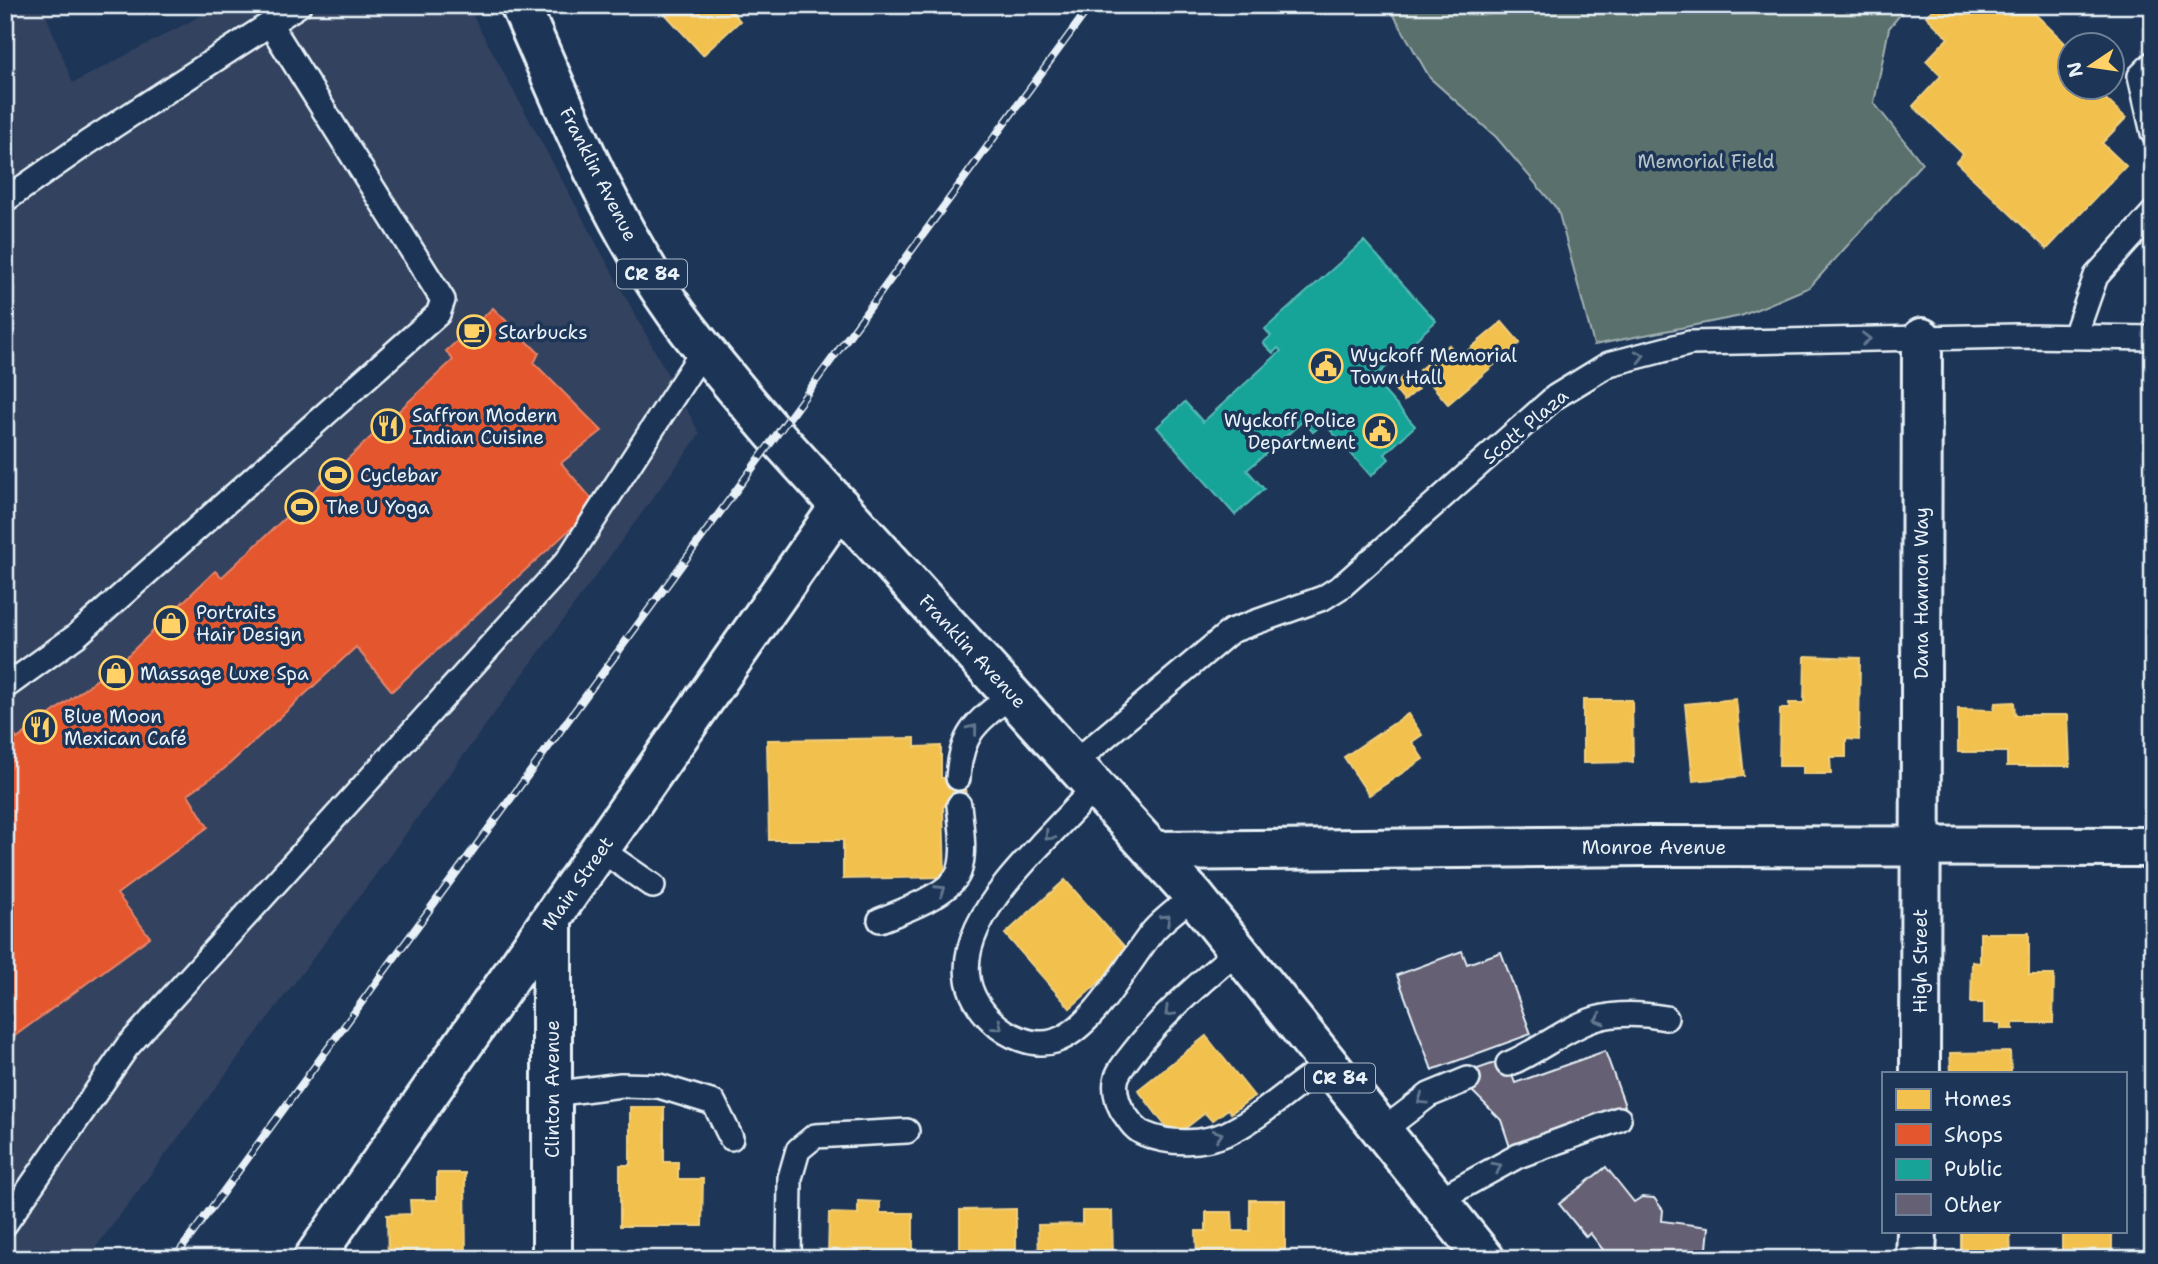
<svg xmlns="http://www.w3.org/2000/svg" width="2158" height="1264" viewBox="0 0 2158 1264" font-family="'Shantell Sans',sans-serif">
  <style>
    .built { fill: #33425f }
    .green { fill: #5a706c; stroke: #a1b0b2; stroke-width: 2 }
    .homes { fill: #f2c14e; stroke: #efcf81; stroke-width: 2 }
    .shops { fill: #e4572e; stroke: #e5856b; stroke-width: 2 }
    .public { fill: #17a398; stroke: #56bab5; stroke-width: 2 }
    .building { fill: #656073; stroke: #e8f1f8; stroke-width: 2 }
    .lines { fill: none; stroke-linecap: round; stroke-linejoin: round }
    .lane-casing { stroke: #e8f1f8; stroke-width: 28 }
    .street-casing { stroke: #e8f1f8; stroke-width: 44 }
    .primary-casing { stroke: #e8f1f8; stroke-width: 44 }
    .lane { stroke: #1d3557; stroke-width: 23 }
    .street { stroke: #1d3557; stroke-width: 38 }
    .primary { stroke: #1d3557; stroke-width: 38 }
    .rail-casing { stroke: #e8f1f8; stroke-width: 8 }
    .rail { stroke: #1d3557; stroke-width: 5; stroke-dasharray: 16; stroke-linecap: butt }
    .oneway { stroke: #64778f }
    .labels { text-anchor: middle; stroke-width: 7; stroke-linejoin: round; paint-order: stroke }
    .shield { fill: #1d3557; stroke: #abb9c8; stroke-width: 2 }
    .shield-label { font-size: 18px; font-weight: bold; fill: #e8f1f8 }
    .park-label { font-size: 19px; fill: #b6c4c7; stroke: #1d3557 }
    .street-label { font-size: 19px; fill: #e8f1f8; stroke: #1d3557 }
    .poi-label { font-size: 19px; fill: #e8f1f8; stroke: #1d3557; text-anchor: start }
  </style>
  <rect width="100%" height="100%" fill="#1d3557"/>
  <filter id="ink" filterUnits="userSpaceOnUse"><feTurbulence type="fractalNoise" baseFrequency=".0143" numOctaves="2"/><feDisplacementMap in="SourceGraphic" scale="14" xChannelSelector="R" yChannelSelector="G"/><feConvolveMatrix kernelMatrix="1 2 1 2 8 2 1 2 1" color-interpolation-filters="sRGB"/></filter>
  <g filter="url(#ink)">
    <path class="built" d="M5,5H42L73,83L221,5H467L700,434L371,881L87,1259H5Z"/>
    <path class="green" d="M1388,5H1908L1889,28L1874,103L1922,163L1810,287L1741,316L1594,345L1558,210L1496,137L1430,78Z"/>
    <g class="homes">
      <path d="M657,5H727L740,21L703,55Z"/>
      <path d="M1937,5H1988L1992,9L1995,5H2026L2070,48V88H2094L2126,118L2102,143L2126,166L2047,249L1956,162L1963,154L1913,106L1941,76L1926,61L1948,38L1926,16Z"/>
      <path d="M1502,322L1520,343L1448,404L1419,370L1449,345L1460,357Z"/>
      <path d="M1406,374L1418,389L1404,401L1392,386Z"/>
      <path d="M1805,656L1860,658L1859,740L1846,739V757H1830L1831,774H1803V766H1779L1780,709H1789V703H1804Z"/>
      <path d="M1736,699L1744,776L1693,781L1685,704Z"/>
      <path d="M1583,700H1632L1633,762L1583,763Z"/>
      <path d="M2014,702L2015,715H2068L2070,766H2007V752H1958V709L1994,710L1995,703Z"/>
      <path d="M1408,714L1422,735L1412,742L1423,759L1369,795L1344,757Z"/>
      <path d="M915,738V747L941,746V778H965L966,805L943,806L945,877L843,879V840H769L767,740Z"/>
      <path d="M1065,880L1131,954L1070,1008L1005,934Z"/>
      <path d="M1980,933H2029V975H2054L2053,1023H2013V1029H2001V1023H1984V1003H1971L1972,962L1980,963Z"/>
      <path d="M1206,1036L1254,1096L1231,1113L1228,1109L1212,1121L1205,1113L1174,1137L1138,1090Z"/>
      <path d="M2010,1052L2011,1073H1951L1950,1053Z"/>
      <path d="M630,1107H664V1162H678V1179H703L702,1226H620V1165H630Z"/>
      <path d="M437,1173H465L466,1259H388L387,1215L411,1214L410,1200H437Z"/>
      <path d="M1250,1200H1285V1259H1197L1196,1231H1206V1212H1232L1233,1231H1250Z"/>
      <path d="M858,1201L880,1202V1213H913V1259H828L829,1213L858,1214Z"/>
      <path d="M1016,1209V1259H960V1210Z"/>
      <path d="M1082,1211H1112L1113,1258L1039,1259L1038,1225L1082,1224Z"/>
      <path d="M1961,1231H2010L2011,1259H1961Z"/>
      <path d="M2062,1231H2112V1259H2052V1254L2062,1255Z"/>
    </g>
    <path class="shops" d="M493,308L539,353L534,363L602,431L561,463L597,505L392,691L356,647L224,769L188,794L208,827L117,894L150,937L5,1043V732L10,728L17,739L123,660L215,571L222,577L453,360L446,351Z"/>
    <path class="public" d="M1364,241L1436,321L1373,379L1415,426L1385,454L1389,459L1371,476L1324,423L1313,432L1303,421L1247,470L1264,489L1235,515L1157,427L1185,402L1203,422L1281,351L1278,348L1273,353L1263,343L1271,336L1265,329Z"/>
    <g class="building">
      <path d="M1462,951L1467,964L1501,952L1531,1034L1432,1070L1397,975Z"/>
      <path d="M1605,1051L1625,1106L1510,1147L1501,1120L1472,1091L1466,1073L1506,1059L1515,1083Z"/>
      <path d="M1606,1167L1634,1202L1642,1197L1654,1198L1663,1210L1662,1221L1709,1227L1706,1259H1606L1607,1255L1590,1233L1586,1237L1559,1204Z"/>
    </g>
    <g class="lines">
      <defs>
        <g id="lane">
          <path d="M2153,63L2140,76L2153,133"/>
          <path d="M5,200L87,143L299,5"/>
          <path d="M2075,336L2096,276L2153,213"/>
          <path d="M5,687L76,636L438,314L443,300L270,24"/>
          <path d="M1075,762L1231,631L1323,598L1342,586L1555,397L1609,364L1690,343L2016,336L2153,338"/>
          <path d="M958,778C961,731 978,721 1013,694"/>
          <path d="M1096,786C1078,805 1059,825 1041,844C999,889 930,962 992,1021C1007,1036 1034,1048 1055,1041C1095,1028 1128,961 1154,930C1166,917 1180,907 1194,896"/>
          <path d="M601,850L653,886"/>
          <path d="M880,920C901,912 951,894 959,872C966,852 961,825 959,805"/>
          <path d="M1238,950C1200,983 1163,1014 1132,1054C1126,1062 1117,1072 1116,1081C1114,1093 1119,1108 1126,1116C1131,1123 1136,1131 1145,1134C1170,1145 1203,1144 1228,1133C1264,1116 1294,1084 1329,1064"/>
          <path d="M1508,1064C1538,1052 1564,1029 1595,1019C1618,1012 1644,1014 1666,1018"/>
          <path d="M553,1094L621,1085L659,1086L714,1103L731,1138"/>
          <path d="M1382,1131L1429,1095L1468,1079"/>
          <path d="M1438,1200L1518,1156L1619,1119"/>
          <path d="M5,1224L127,1047L567,561L704,349"/>
          <path d="M789,1259L790,1178L798,1150L815,1136L907,1131"/>
        </g>
        <g id="street">
          <path d="M1155,851L1647,846L2153,847"/>
          <path d="M1920,1073L1922,338"/>
          <path d="M313,1259L840,506"/>
          <path d="M552,1259V919"/>
          <path d="M1916,1259L1917,1231"/>
        </g>
        <path id="primary" d="M520,5C566,110 609,219 676,313C707,356 742,396 776,436L1194,896L1485,1259"/>
      </defs>
      <use href="#lane" class="lane-casing"/>
      <use href="#street" class="street-casing"/>
      <use href="#primary" class="primary-casing"/>
      <use href="#lane" class="lane"/>
      <use href="#street" class="street"/>
      <use href="#primary" class="primary"/>
      <defs>
        <path id="rail" d="M174,1259L1091,5"/>
      </defs>
      <use href="#rail" class="rail-casing"/>
      <use href="#rail" class="rail"/>
    </g>
    <defs><path id="oneway-chevron" d="M-2-3.5L2.5 0L-2 3.5" fill="none" stroke-width="1.6" stroke-linecap="round" stroke-linejoin="round" transform="scale(1.75)"/></defs>
    <g class="oneway">
      <use href="#oneway-chevron" transform="translate(1866 339) rotate(-1)"/>
      <use href="#oneway-chevron" transform="translate(1640 356) rotate(-14)"/>
      <use href="#oneway-chevron" transform="translate(973 729) rotate(-51)"/>
      <use href="#oneway-chevron" transform="translate(1049 836) rotate(133)"/>
      <use href="#oneway-chevron" transform="translate(941 890) rotate(-33)"/>
      <use href="#oneway-chevron" transform="translate(1166 919) rotate(-43)"/>
      <use href="#oneway-chevron" transform="translate(1169 1012) rotate(135)"/>
      <use href="#oneway-chevron" transform="translate(1599 1019) rotate(164)"/>
      <use href="#oneway-chevron" transform="translate(998 1026) rotate(39)"/>
      <use href="#oneway-chevron" transform="translate(1422 1100) rotate(146)"/>
      <use href="#oneway-chevron" transform="translate(1218 1135) rotate(-18)"/>
      <use href="#oneway-chevron" transform="translate(1497 1167) rotate(-28)"/>
    </g>
  </g>
  <defs>
    <symbol id="cafe-ring" viewBox="-11 -11 22 22"><circle r="9.5" fill="#1d3557" stroke="#ffd166" stroke-width="1.5"/><path d="M-5.5-4.5H6V0H3Q3 3.5 0 3.5H-2.5Q-5.5 3.5-5.5 0ZM3-3.2v2h1.7v-2ZM-6 4.5H4V6H-6Z" fill="#ffd166"/></symbol>
    <symbol id="civic-ring" viewBox="-11 -11 22 22"><circle r="9.5" fill="#1d3557" stroke="#ffd166" stroke-width="1.5"/><path d="M-.6-6.5H3V-4.5H.6V-3L4-1V1h2V6H-6V1h2V-1L-.6-3ZM-1.2 2.5V6h2.4V2.5Z" fill="#ffd166"/></symbol>
    <symbol id="restaurant-ring" viewBox="-11 -11 22 22"><circle r="9.5" fill="#1d3557" stroke="#ffd166" stroke-width="1.5"/><path d="M-5-6h1v4h1v-4h1v4h1v-4h1v5L-1.5 .5V6h-2V.5L-5-1ZM5-6V6H3V1.5H1.5Q1.5-4 5-6Z" fill="#ffd166"/></symbol>
    <symbol id="stadium-ring" viewBox="-11 -11 22 22"><circle r="9.5" fill="#1d3557" stroke="#ffd166" stroke-width="1.5"/><path d="M0-5a6.5 5 0 1 0 0 10a6.5 5 0 1 0 0-10ZM-3.5-1.8h7v3.6h-7Z" fill="#ffd166"/></symbol>
    <symbol id="shop-ring" viewBox="-11 -11 22 22"><circle r="9.5" fill="#1d3557" stroke="#ffd166" stroke-width="1.5"/><path d="M-5-2.5h2.3a2.7 3.5 0 0 1 5.4 0H5L5.5 6h-11ZM-1.5-2.5h3a1.5 2.3 0 0 0-3 0Z" fill="#ffd166"/></symbol>
  </defs>
  <g fill-rule="evenodd">
    <use href="#cafe-ring" x="455" y="313" width="38" height="38"/>
    <use href="#civic-ring" x="1307" y="347" width="38" height="38"/>
    <use href="#restaurant-ring" x="369" y="407" width="38" height="38"/>
    <use href="#civic-ring" x="1361" y="412" width="38" height="38"/>
    <use href="#stadium-ring" x="317" y="456" width="38" height="38"/>
    <use href="#stadium-ring" x="283" y="488" width="38" height="38"/>
    <use href="#shop-ring" x="152" y="604" width="38" height="38"/>
    <use href="#shop-ring" x="97" y="654" width="38" height="38"/>
    <use href="#restaurant-ring" x="21" y="708" width="38" height="38"/>
  </g>
  <g class="labels">
    <g class="shield">
      <rect x="617" y="259.5" width="70" height="29" rx="5"/>
      <rect x="1305" y="1063.5" width="70" height="29" rx="5"/>
    </g>
    <g class="shield-label">
      <text x="652" y="280">CR 84</text>
      <text x="1340" y="1084">CR 84</text>
    </g>
    <g class="park-label">
      <text x="1706" y="168">Memorial Field</text>
    </g>
    <g class="street-label">
      <text transform="translate(599 174) rotate(63)" y="7">Franklin Avenue</text>
      <text transform="translate(1525 426) rotate(-40)" y="7">Scott Plaza</text>
      <text transform="translate(1921 593) rotate(-90)" y="7">Dana Hannon Way</text>
      <text transform="translate(973 651) rotate(47)" y="7">Franklin Avenue</text>
      <text x="1654" y="854">Monroe Avenue</text>
      <text transform="translate(577 883) rotate(-55)" y="7">Main Street</text>
      <text transform="translate(1920 961) rotate(-90)" y="7">High Street</text>
      <text transform="translate(552 1089) rotate(-90)" y="7">Clinton Avenue</text>
    </g>
    <g class="poi-label">
      <text x="498" y="339">Starbucks</text>
      <text x="1350" y="362">Wyckoff Memorial<tspan x="1350" dy="22">Town Hall</tspan></text>
      <text x="412" y="422">Saffron Modern<tspan x="412" dy="22">Indian Cuisine</tspan></text>
      <text x="1356" y="427" text-anchor="end">Wyckoff Police<tspan x="1356" dy="22">Department</tspan></text>
      <text x="360" y="482">Cyclebar</text>
      <text x="326" y="514">The U Yoga</text>
      <text x="196" y="619">Portraits<tspan x="196" dy="22">Hair Design</tspan></text>
      <text x="140" y="680">Massage Luxe Spa</text>
      <text x="64" y="723">Blue Moon<tspan x="64" dy="22">Mexican Café</tspan></text>
    </g>
  </g>
  <rect width="2158" height="1264" fill="none" stroke="#1d3557" stroke-width="28"/>
  <rect x="14" y="14" width="2130" height="1236" fill="none" stroke="#e8f1f8" stroke-width="2.5" filter="url(#ink)"/>
  <rect x="1882" y="1072" width="245" height="161" fill="#1d3557" stroke="#6e8097" stroke-width="2"/>
  <rect x="1896" y="1089" width="35" height="21" fill="#f2c14e" stroke="#6e8097" stroke-width="2"/>
  <text x="1944" y="1106" font-size="21" fill="#e8f1f8">Homes</text>
  <rect x="1896" y="1124" width="35" height="21" fill="#e4572e" stroke="#6e8097" stroke-width="2"/>
  <text x="1944" y="1142" font-size="21" fill="#e8f1f8">Shops</text>
  <rect x="1896" y="1159" width="35" height="21" fill="#17a398" stroke="#6e8097" stroke-width="2"/>
  <text x="1944" y="1176" font-size="21" fill="#e8f1f8">Public</text>
  <rect x="1896" y="1194" width="35" height="21" fill="#656073" stroke="#6e8097" stroke-width="2"/>
  <text x="1944" y="1212" font-size="21" fill="#e8f1f8">Other</text>
  <g transform="translate(2091 66) rotate(257)"><circle r="33" fill="#1d3557" stroke="#6e8097" stroke-width="2"/>
  <path d="M0-5L12 26L0 18L-12 26Z" fill="#ffd166"/>
  <text y="-10" font-size="19" font-weight="bold" text-anchor="middle" fill="#e8f1f8">N</text>
  </g>
</svg>
